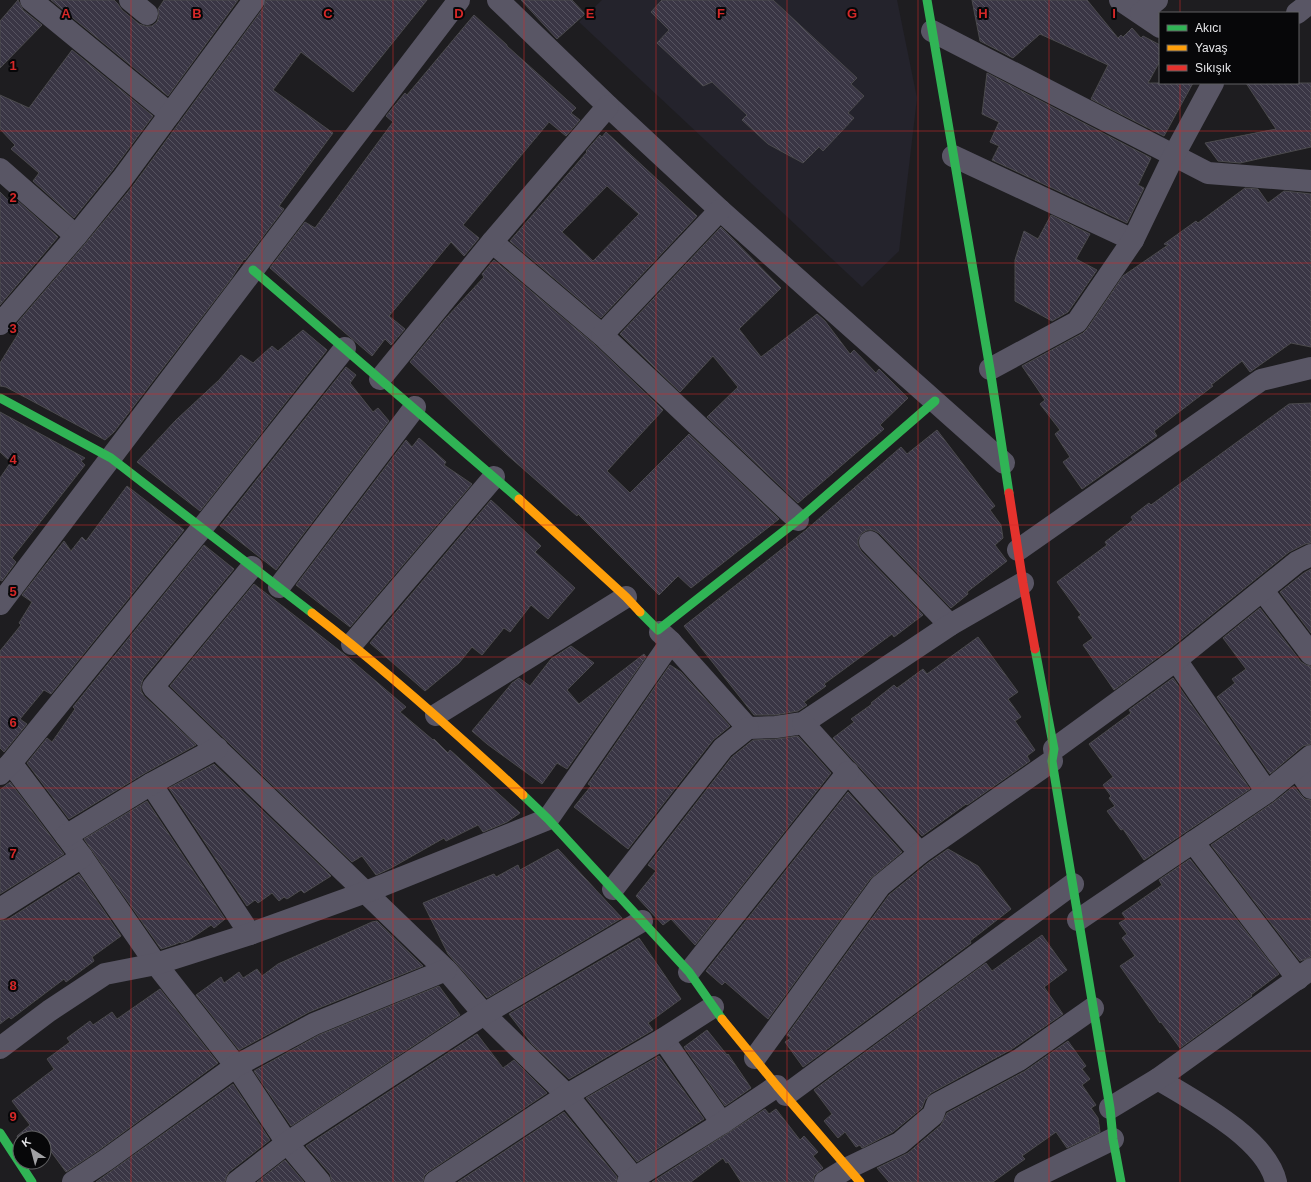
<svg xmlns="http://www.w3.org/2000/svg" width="1311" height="1182" viewBox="0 0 1311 1182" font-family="Arial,sans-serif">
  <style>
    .built { fill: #24232c }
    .building { fill: url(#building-back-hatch); stroke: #4b4a4d; fill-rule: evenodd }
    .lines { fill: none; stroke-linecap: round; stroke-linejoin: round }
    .street { stroke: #595665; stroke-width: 22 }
    .fast { stroke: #30b455; stroke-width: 9 }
    .slow { stroke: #ff9f0a; stroke-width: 9 }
    .jam { stroke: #e5322d; stroke-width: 9 }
    .grid { fill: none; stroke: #d62828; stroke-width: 1; stroke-opacity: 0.55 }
    .grid-label { font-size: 13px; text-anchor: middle; font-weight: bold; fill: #d62828; stroke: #070709; stroke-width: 4; stroke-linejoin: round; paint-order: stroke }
  </style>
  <defs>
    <pattern id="building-back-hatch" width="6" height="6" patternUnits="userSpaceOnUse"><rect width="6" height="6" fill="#3a3645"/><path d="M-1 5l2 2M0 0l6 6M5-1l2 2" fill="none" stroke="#565360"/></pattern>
  </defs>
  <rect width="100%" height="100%" fill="#1e1d20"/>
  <path class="built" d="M602,0H897L917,98L899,251L862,287L579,22Z"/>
  <g class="building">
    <path d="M18,0L23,10L42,25L0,68V21Z"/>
    <path d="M51,0H114L118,4L122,10L139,24L145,26H152L157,22L159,16L158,9L164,0H238L168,96Z"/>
    <path d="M266,0H427L353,92L301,52L273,90L333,133L279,206L284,209L245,260L244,259L231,279L114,432L105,440L6,387L0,386V363L18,334L12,329L85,244L132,187L264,7Z"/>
    <path d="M521,0H572L585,14L557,39Z"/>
    <path d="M662,0H773L857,78L851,84L864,96L848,113L854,118L823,151L819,147L803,163L768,144L742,120L747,115L712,82L703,86L657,43L669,30L651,12Z"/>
    <path d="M972,0H1087L1118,38L1121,35L1123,37L1132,28L1141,38L1143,36L1160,45V61L1148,83H1193L1164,136L1091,99L1108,65L1040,34L1013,58L980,41Z"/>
    <path d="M474,15L507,45V46L576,108L571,113L580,120L566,136L549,122L463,225L479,238L464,256L451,242L389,316L405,329L391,345L385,339L372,356L270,268L305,222L315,228L393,122L386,116L405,93L407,95Z"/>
    <path d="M72,50L153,116L112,171L74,218L33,181L39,173L11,149L15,145L0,129V95L29,108Z"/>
    <path d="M987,73L1151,158L1138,185L1144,188L1127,223L992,160L999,146L990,142L999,122L982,114Z"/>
    <path d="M1246,83H1311V147L1240,163L1218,161L1205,143L1276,129Z"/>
    <path d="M606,132L697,216L601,318L510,241L587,152L586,151L600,135L602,137ZM607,186L639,214L593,261L562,232Z"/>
    <path d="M1245,188L1258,189L1268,203L1284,191L1311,194V347L1291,343L1250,372L1242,361L1211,385L1213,386L1154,431L1157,436L1082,489L1063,462L1070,457L1055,434L1060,430L1040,404L1045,400L1022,366L1083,333L1087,329L1123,276L1168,245L1164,244L1196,221L1198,223Z"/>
    <path d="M0,192L13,205L17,200L58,237L0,305Z"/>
    <path d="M1051,215L1090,234L1076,259L1097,270L1068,312L1052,321L1015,301V260L1024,231L1038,239Z"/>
    <path d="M721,227L781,288L739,329L761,357L817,314L825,321L850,354L854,350L876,373L879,369L908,398L880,425L884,429L798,503L707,417L738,387L713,356L680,392L620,334Z"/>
    <path d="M494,260L594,344L663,410L607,471L630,493L689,434L779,519L691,588L678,576L659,595L578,514L577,516L505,453L410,362L446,318L484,277L482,274Z"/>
    <path d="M303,330L327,350L200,511L137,462L176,420L219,380L241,355L253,363L272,346L278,351Z"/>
    <path d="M346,367L356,375L350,383L373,412L378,408L389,421L276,570L220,526Z"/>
    <path d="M1311,403V543L1305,544L1289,552L1168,650L1114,690L1083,645L1093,638L1078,617L1081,615L1057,582L1107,545L1105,542L1133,520L1131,517L1149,503L1151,505L1289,404Z"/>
    <path d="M0,412L85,458L81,461L85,465L12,558L16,562L2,581L0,580V478L11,462L0,452Z"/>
    <path d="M937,430L995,506L990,510L1001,525L1003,538L995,545L1007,561L967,592L968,594L951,608L879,533L873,530H867L862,533L858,539V545L861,551L923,615L894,637L892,634L824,684L826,686L804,702L807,705L798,711L775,715H754L684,626L806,530L901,447L907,454Z"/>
    <path d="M419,438L446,462L444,465L472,484L350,627L296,585L406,440L412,447Z"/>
    <path d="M127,486L184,530L51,694L44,690L20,719L27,724L4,752L0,748V651L21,625L19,623L32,602L22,595L64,541L71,551L82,537L86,541Z"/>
    <path d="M491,500L541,546L535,552L575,588L548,619L531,605L510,632L504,628L482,655L472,647L459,663L425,691L370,643Z"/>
    <path d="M204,545L234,569L143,679L141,685V691L144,696L196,745L145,773L69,819L27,763L47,738L52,742L75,709L73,707Z"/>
    <path d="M1311,569V633L1280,592L1304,573Z"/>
    <path d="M254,584L344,654L406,707L400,712L433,740L434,739L448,753L450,750L520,813L507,822L483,832L478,825L446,841L444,838L391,868L376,875L362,856L352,862L170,686Z"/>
    <path d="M1260,608L1301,662L1306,665L1311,666V744L1303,746L1270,774L1217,697L1235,683L1232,679L1246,669L1223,638Z"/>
    <path d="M978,637L1018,692L1008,699L1021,717L1015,721L1035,750L1027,756L1030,761L967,805L966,804L922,836L833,738L854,722L851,719L872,704L871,703L894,685L897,688L923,669L927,674Z"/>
    <path d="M571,646L594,663L567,690L579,704L644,654L646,657L567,769L557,763L542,784L487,744L472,731L512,683L519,678L530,686L551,659Z"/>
    <path d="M670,665L681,672L730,726L713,740L628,849L574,807L591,786L588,784Z"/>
    <path d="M1173,678L1250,789L1144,860L1123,829L1121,830L1107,811L1115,806L1109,798L1111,796L1103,785L1113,777L1089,744L1131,713L1129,710Z"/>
    <path d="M798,736L831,773L695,945L671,919L663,925L636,896L656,871L648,865L732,757L753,740L777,739Z"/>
    <path d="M214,764L331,876L304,893L301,890L287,899L284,897L279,901L272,893L258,903L255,900L247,906L169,788Z"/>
    <path d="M10,782L64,854L0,894V790Z"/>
    <path d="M1294,786L1301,795L1305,799L1311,800V957L1300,961L1211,845L1274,802Z"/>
    <path d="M848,792L902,852L870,879L768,1019L725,982L722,985L706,971Z"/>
    <path d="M147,801L225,919L214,928L211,925L189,940L181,943L180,942L176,944L161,949L84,839Z"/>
    <path d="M558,849L622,918L487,998L448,954L423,903L494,874L496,877L518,865L520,870Z"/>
    <path d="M948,849L978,866L1011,909L970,941L971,943L803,1067L785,1042L791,1038L787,1035L889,895L928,863Z"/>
    <path d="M1190,859L1279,974L1251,995L1252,996L1180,1048L1161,1022L1160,1023L1120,966L1135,956L1122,938L1127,934L1119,923L1126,919L1122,913L1162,885L1159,880Z"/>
    <path d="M79,874L121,936L92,957L94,961L66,982L64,979L11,1019L9,1017L0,1024V921L7,920Z"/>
    <path d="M377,921L423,966L309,1012L239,1050L196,995L221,977L224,983L239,972L243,978L257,969L262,976L278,964L372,922Z"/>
    <path d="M1042,935L1067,970L1044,987L1063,1014L1012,1049L931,1093L925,1100L922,1108L893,1132L862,1148L860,1145L856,1147L845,1132L838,1138L824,1121L832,1114L814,1090L986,963L992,971Z"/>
    <path d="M639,938L681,999L648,1023L653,1030L569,1079L532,1044L509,1014Z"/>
    <path d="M439,986L460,1015L291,1126L254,1071L319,1035Z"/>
    <path d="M160,989L218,1063L99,1150L66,1172L44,1142V1138H18L17,1136L30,1125L12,1101L54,1069L47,1059L70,1042L67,1038L90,1021L93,1025L112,1012L117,1019Z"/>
    <path d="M707,1030L727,1055L728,1054L751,1088L725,1106L684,1047Z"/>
    <path d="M477,1034L503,1068L514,1060L547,1093L428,1172L424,1176L423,1182H332L330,1174L306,1146Z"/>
    <path d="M1068,1041L1086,1066L1082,1069L1090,1079L1082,1085L1096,1105L1091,1108L1098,1118L1100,1132L1067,1148L1056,1132L1022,1156L1025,1159L993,1182H889L877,1168L908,1153L941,1125L947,1113L1025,1071Z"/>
    <path d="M659,1056L704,1119L637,1162L586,1098Z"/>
    <path d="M233,1084L270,1140L229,1172L226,1177L225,1182H96Z"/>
    <path d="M765,1109L769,1114L776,1109L800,1140L804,1136L818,1152L813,1156L823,1168L814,1176L813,1182H741L728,1162L726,1163L723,1158L691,1182H652Z"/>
    <path d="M564,1112L617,1177L616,1182H458Z"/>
    <path d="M285,1160L304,1182H257Z"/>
  </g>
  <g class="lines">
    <g class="street">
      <path d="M31,0L170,114"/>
      <path d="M130,0L147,14"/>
      <path d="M498,0L608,106L720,210L1004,463"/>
      <path d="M1120,0L1160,27"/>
      <path d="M1141,13L1157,0"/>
      <path d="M1297,13L1311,2"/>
      <path d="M932,31L1208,173L1311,181"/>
      <path d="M953,156L1133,240"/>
      <path d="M0,169L76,236"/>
      <path d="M492,242L602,335L798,520"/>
      <path d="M0,324L76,236L122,179L254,0"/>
      <path d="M602,335L720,210"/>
      <path d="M990,369L1077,322L1133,240L1174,155L1213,83"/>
      <path d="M380,379L492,242L608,106"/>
      <path d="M870,542L950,625"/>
      <path d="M1018,550L1261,380L1311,368"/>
      <path d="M252,567L153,687L448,972L484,1014L567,1095L637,1182"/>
      <path d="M279,587L415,407"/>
      <path d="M1263,591L1311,654"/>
      <path d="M0,604L253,270L459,0"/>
      <path d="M660,632L671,642L748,728L776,727L803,723L950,625L1023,583"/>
      <path d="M352,644L494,477"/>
      <path d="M1176,660L1267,792"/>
      <path d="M436,715L626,597"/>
      <path d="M803,723L920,853"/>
      <path d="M1054,749L1176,660L1297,562L1311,555"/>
      <path d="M11,763L82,857L156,964L236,1066L287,1143L320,1182"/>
      <path d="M1297,768L1311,788"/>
      <path d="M0,774L11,763L202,528L345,348"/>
      <path d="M151,784L250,934"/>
      <path d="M66,836L151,784L217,748"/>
      <path d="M1193,842L1298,979"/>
      <path d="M613,889L723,748L748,728"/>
      <path d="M0,909L82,857"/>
      <path d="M1078,920L1267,792L1311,756"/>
      <path d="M689,972L848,772"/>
      <path d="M663,1039L722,1123"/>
      <path d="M0,1048L49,1011L105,974L156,964L250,934L366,892L548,819L671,642"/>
      <path d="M755,1058L880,886L920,853L1052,761"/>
      <path d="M1158,1079C1194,1101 1266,1138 1276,1182"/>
      <path d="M786,1095L1073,884"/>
      <path d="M1110,1108L1158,1079L1311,969"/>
      <path d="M73,1182L106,1160L236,1066L314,1024L446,970"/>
      <path d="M237,1182L287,1143L484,1014L642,921"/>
      <path d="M435,1182L567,1095L663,1039L713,1007"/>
      <path d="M628,1182L722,1123L777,1086"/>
      <path d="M825,1182L848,1168L900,1143L933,1115L937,1104L1019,1060L1093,1008"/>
      <path d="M1025,1182L1113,1139"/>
    </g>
    <g class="fast">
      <path d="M927,0L990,369L1009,493"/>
      <path d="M253,270L519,499"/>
      <path d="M0,398L111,458L312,613"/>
      <path d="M640,612L658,630L798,520L935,401"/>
      <path d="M1035,649L1054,749L1052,761L1110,1108L1113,1139L1121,1182"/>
      <path d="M523,795L548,819L689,972L722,1019"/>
      <path d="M0,1133L32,1182"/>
    </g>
    <g class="slow">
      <path d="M519,499L626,597L640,612"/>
      <path d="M312,613C386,670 455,732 523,795"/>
      <path d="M722,1019L777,1086L860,1182"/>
    </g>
    <path class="jam" d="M1009,493L1023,583L1035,649"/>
  </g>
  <path class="grid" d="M131,0V1182M262,0V1182M393,0V1182M524,0V1182M656,0V1182M787,0V1182M918,0V1182M1049,0V1182M1180,0V13M1180,83V1182M0,131H1311M0,263H1311M0,394H1311M0,525H1311M0,657H1311M0,788H1311M0,919H1311M0,1051H1311"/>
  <g class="grid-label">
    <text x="66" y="18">A</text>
    <text x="197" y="18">B</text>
    <text x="328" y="18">C</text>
    <text x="459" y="18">D</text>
    <text x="590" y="18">E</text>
    <text x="721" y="18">F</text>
    <text x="852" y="18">G</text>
    <text x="983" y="18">H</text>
    <text x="1114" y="18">I</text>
    <text x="13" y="70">1</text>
    <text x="13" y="202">2</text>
    <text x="13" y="333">3</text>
    <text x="13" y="464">4</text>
    <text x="13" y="596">5</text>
    <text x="13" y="727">6</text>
    <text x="13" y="858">7</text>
    <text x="13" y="990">8</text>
    <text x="13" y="1121">9</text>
  </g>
  <rect x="1159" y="12" width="140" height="72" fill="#070709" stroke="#616163"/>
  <rect x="1167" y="25" width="20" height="6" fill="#30b455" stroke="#616163"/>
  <text x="1195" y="32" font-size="12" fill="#e8e8eb">Akıcı</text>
  <rect x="1167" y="45" width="20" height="6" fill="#ff9f0a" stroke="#616163"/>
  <text x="1195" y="52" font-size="12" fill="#e8e8eb">Yavaş</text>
  <rect x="1167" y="65" width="20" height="6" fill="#e5322d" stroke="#616163"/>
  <text x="1195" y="72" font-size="12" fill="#e8e8eb">Sıkışık</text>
  <g transform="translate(32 1150) rotate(324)"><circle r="19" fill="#070709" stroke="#616163"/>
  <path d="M0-3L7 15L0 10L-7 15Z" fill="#a1a1a4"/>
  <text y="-6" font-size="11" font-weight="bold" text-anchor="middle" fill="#e8e8eb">K</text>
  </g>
</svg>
